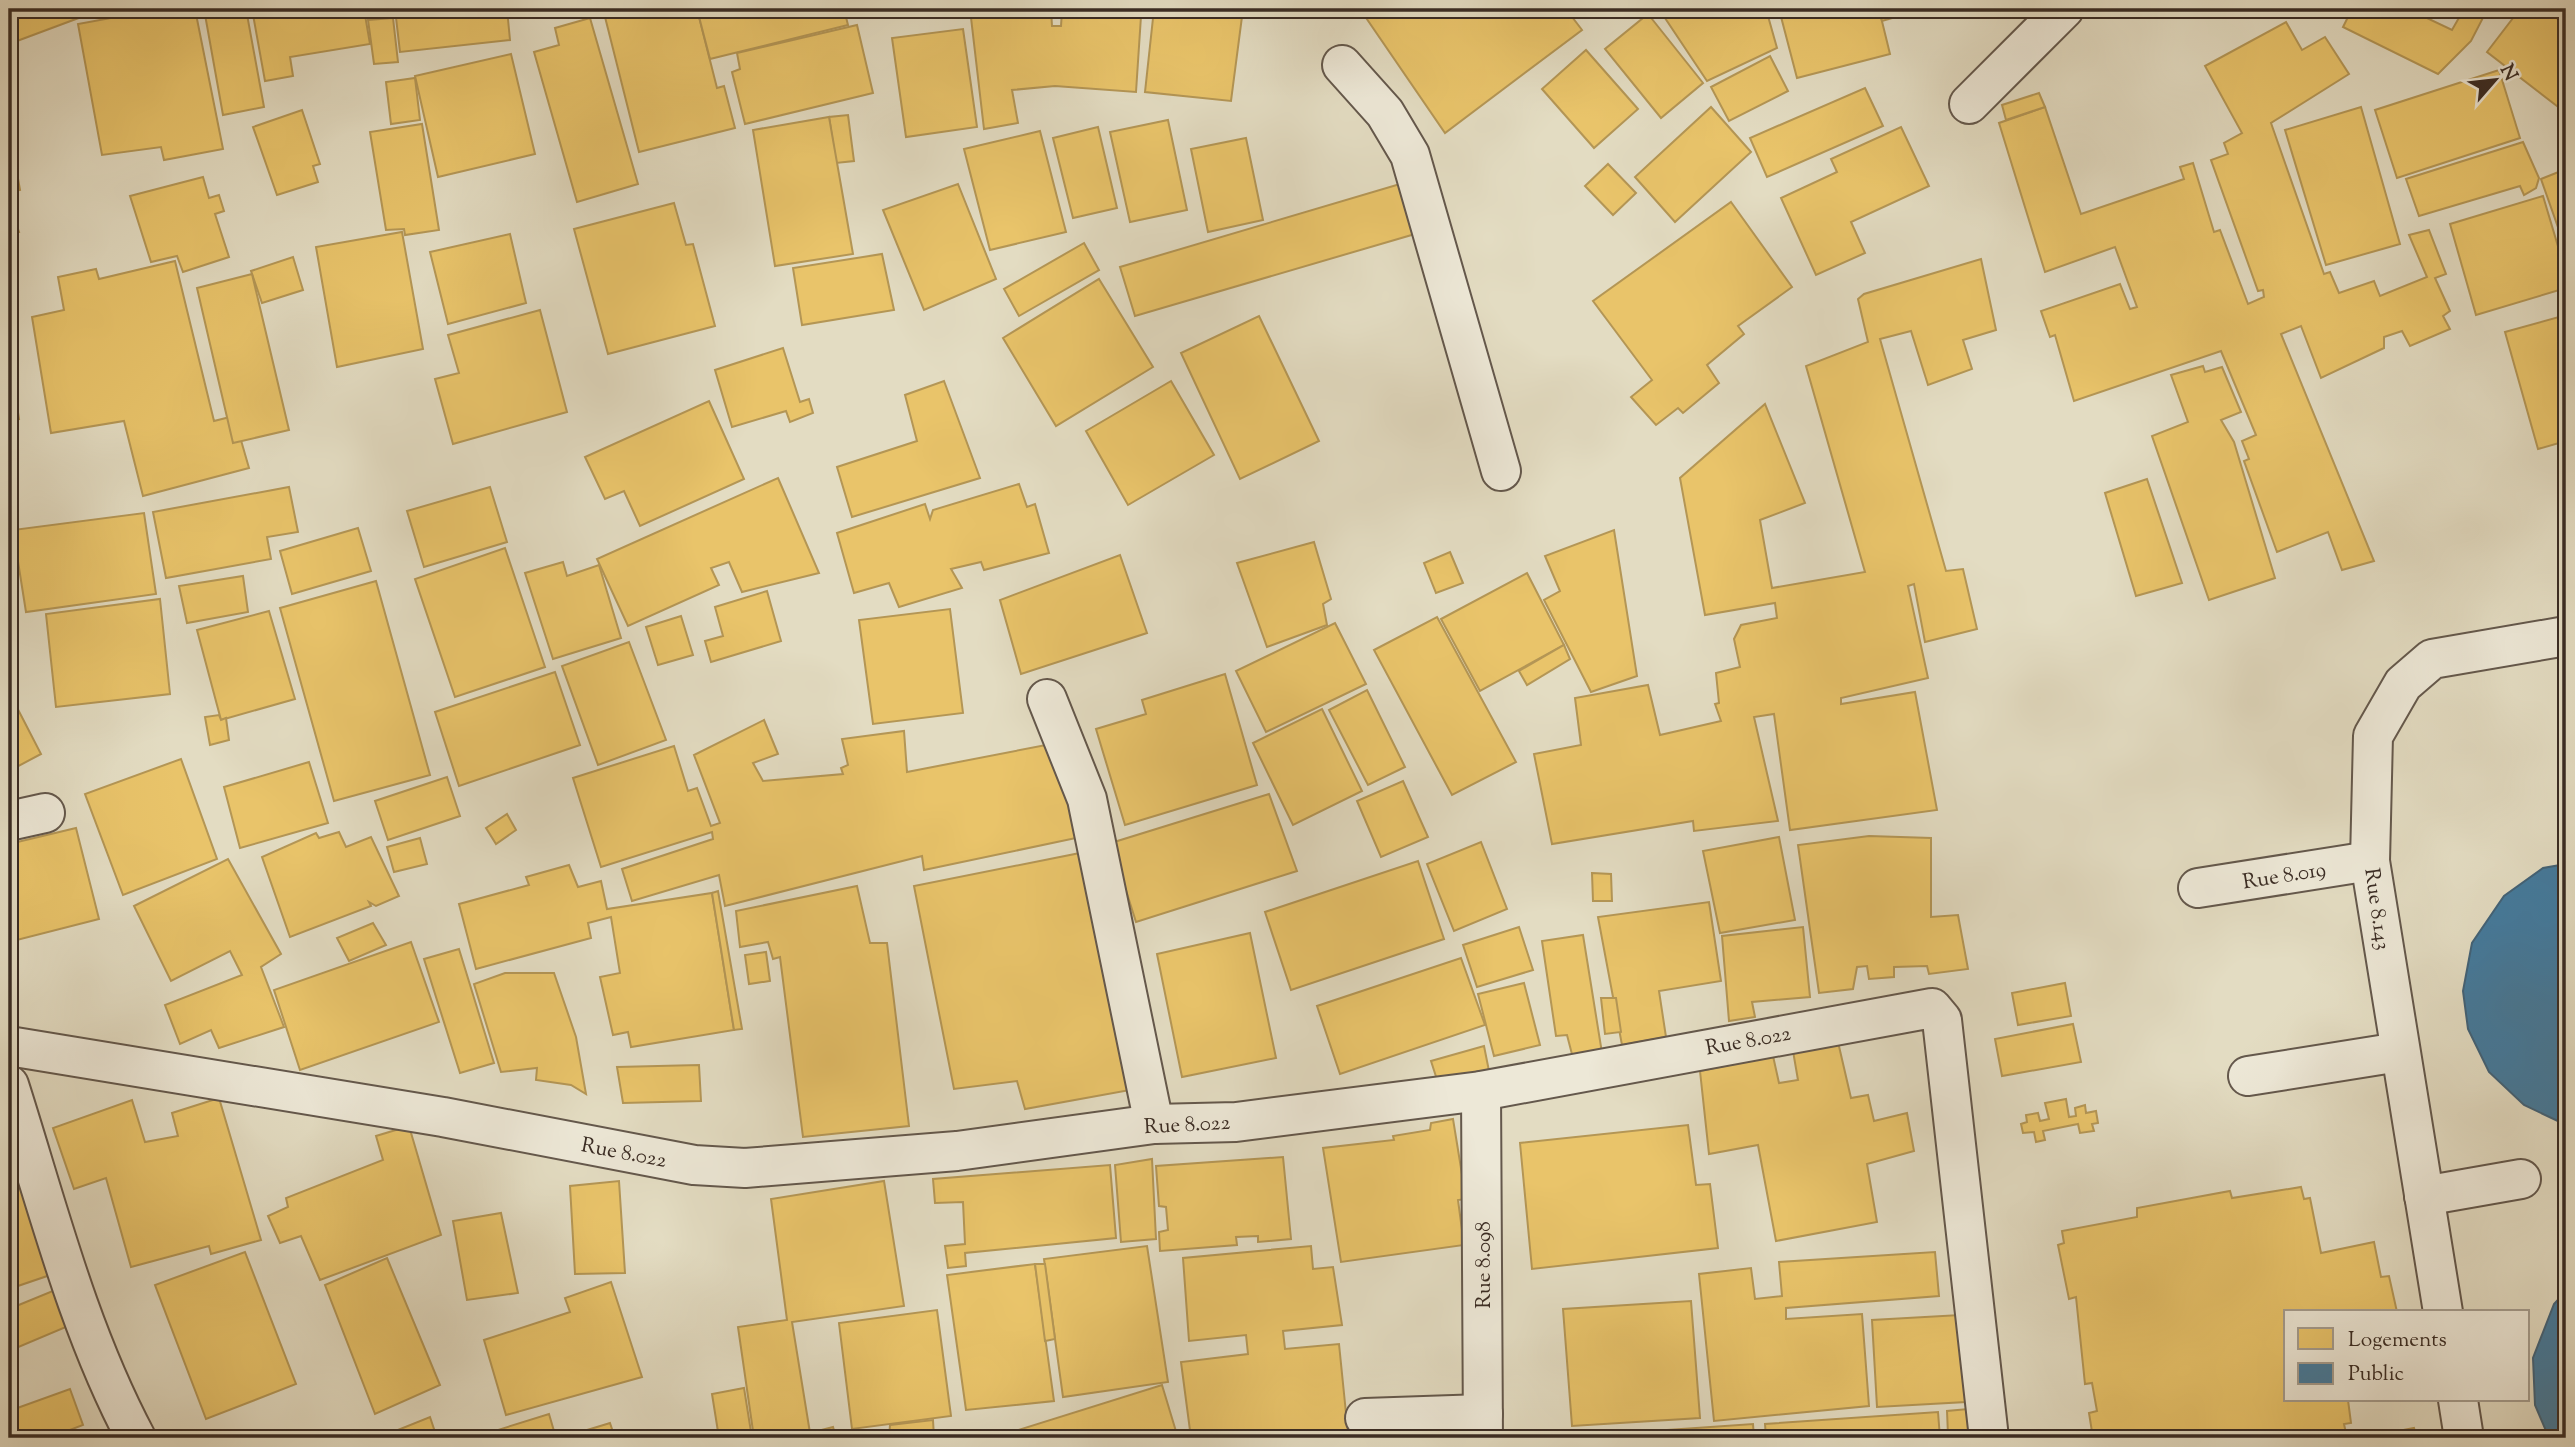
<svg xmlns="http://www.w3.org/2000/svg" width="2575" height="1447" viewBox="0 0 2575 1447" font-family="'Sorts Mill Goudy',serif">
  <style>
    .homes { fill: #e9c46a; stroke: #b49655; stroke-width: 2 }
    .public { fill: #457b9d; stroke: #426379; stroke-width: 2 }
    .lines { fill: none; stroke-linecap: round; stroke-linejoin: round }
    .minor-casing { stroke: #64584c; stroke-width: 42 }
    .minor { stroke: #ede8d7; stroke-width: 38 }
    .labels { text-anchor: middle; stroke-width: 7; stroke-linejoin: round; paint-order: stroke }
    .street-label { font-size: 21px; fill: #3a2c24; stroke: #ede8d7 }
  </style>
  <rect width="100%" height="100%" fill="#e3dcc2"/>
  <filter id="stains"><feTurbulence type="fractalNoise" baseFrequency=".00286" numOctaves="4"/><feColorMatrix values="0 0 0 0 .2 0 0 0 0 .09 0 0 0 0 .02 0 0 0 .5 -.17"/></filter>
  <radialGradient id="worn" r=".72"><stop offset=".6" stop-color="#630" stop-opacity="0"/><stop offset="1" stop-color="#630" stop-opacity=".3"/></radialGradient>
  <g class="homes">
    <path d="M9,9H99L100,10L9,44Z"/>
    <path d="M160,9H195L223,149L164,160L161,147L102,155L78,24Z"/>
    <path d="M204,9H246L264,107L223,115Z"/>
    <path d="M252,9H364L370,44L290,57L293,76L265,81Z"/>
    <path d="M395,9H507L510,40L400,52Z"/>
    <path d="M603,9H697L717,88L724,86L735,128L639,152Z"/>
    <path d="M697,9H844L848,25L710,59Z"/>
    <path d="M970,9H1051L1052,26H1061L1062,11L1141,16L1136,92L1055,86L1012,90L1018,123L984,129Z"/>
    <path d="M1154,9H1243L1231,101L1145,92Z"/>
    <path d="M1360,9H1566L1582,30L1445,133Z"/>
    <path d="M1659,9H1766L1777,48L1707,81Z"/>
    <path d="M1779,9H1879L1890,54L1797,78Z"/>
    <path d="M1879,9H1897L1899,16L1882,21Z"/>
    <path d="M2352,9H2408L2452,30L2464,9L2487,10L2471,41L2438,74L2343,27Z"/>
    <path d="M2520,9H2544L2566,25V113L2487,52Z"/>
    <path d="M1648,14L1703,83L1661,118L1605,49Z"/>
    <path d="M393,18L398,62L374,64L368,20Z"/>
    <path d="M590,18L638,184L577,202L534,52L559,45L555,28Z"/>
    <path d="M2286,22L2302,50L2325,37L2349,74L2271,123L2324,274L2330,272L2339,293L2374,281L2380,296L2427,277L2409,235L2429,230L2446,274L2435,278L2450,311L2443,316L2450,329L2410,346L2402,331L2384,337V348L2321,378L2301,326L2281,334L2374,561L2342,570L2328,532L2277,552L2244,461L2249,459L2242,441L2256,435L2221,351L2074,401L2055,335L2050,337L2041,311L2120,284L2130,309L2137,307L2115,247L2045,272L1999,123L2045,107L2081,214L2184,179L2180,167L2193,163L2214,232L2220,230L2248,304L2264,297L2263,290L2258,291L2211,160L2228,154L2224,143L2242,133L2205,66Z"/>
    <path d="M857,25L873,93L745,124L732,72L740,69L737,53Z"/>
    <path d="M963,29L977,127L906,137L892,38Z"/>
    <path d="M1586,50L1638,109L1594,148L1542,89Z"/>
    <path d="M511,54L535,154L438,177L415,76Z"/>
    <path d="M1770,56L1788,91L1729,121L1711,87Z"/>
    <path d="M2499,70L2520,138L2397,178L2375,110Z"/>
    <path d="M415,78L420,120L391,124L386,82Z"/>
    <path d="M1865,88L1883,126L1767,177L1750,138Z"/>
    <path d="M2039,93L2045,107L2006,120L2002,105Z"/>
    <path d="M1711,107L1751,152L1675,222L1635,177Z"/>
    <path d="M2361,107L2400,244L2326,265L2285,130Z"/>
    <path d="M302,110L320,164L313,166L318,182L277,195L253,127Z"/>
    <path d="M848,115L854,161L836,163L829,117Z"/>
    <path d="M829,117L853,254L775,266L753,130Z"/>
    <path d="M1168,120L1187,210L1130,222L1110,132Z"/>
    <path d="M422,124L439,230L405,235L404,229L386,230L370,132Z"/>
    <path d="M1098,127L1117,208L1073,218L1053,138Z"/>
    <path d="M1901,127L1929,186L1851,222L1865,253L1816,275L1781,198L1837,172L1831,159Z"/>
    <path d="M9,128L20,190L9,192Z"/>
    <path d="M1040,131L1066,232L990,250L964,149Z"/>
    <path d="M1246,138L1263,220L1208,232L1191,149Z"/>
    <path d="M2523,142L2539,178L2536,188L2524,195L2520,186L2419,216L2406,179Z"/>
    <path d="M1608,164L1636,193L1613,215L1585,186Z"/>
    <path d="M2566,169V250L2541,179Z"/>
    <path d="M203,177L209,198L219,195L224,211L215,214L229,257L183,272L177,256L151,262L130,196Z"/>
    <path d="M958,184L996,279L924,310L883,210Z"/>
    <path d="M1400,184L1415,234L1135,316L1120,267Z"/>
    <path d="M2543,196L2566,273V288L2476,315L2450,224Z"/>
    <path d="M1731,202L1792,287L1738,326L1744,334L1707,365L1719,383L1683,413L1678,408L1656,425L1631,397L1652,380L1593,301Z"/>
    <path d="M674,203L686,245L693,244L715,326L608,354L574,229Z"/>
    <path d="M11,209L19,232L9,234V210Z"/>
    <path d="M402,232L423,349L337,367L316,247Z"/>
    <path d="M510,234L526,303L448,324L430,252Z"/>
    <path d="M1084,243L1099,270L1019,316L1004,289Z"/>
    <path d="M882,254L894,310L802,325L793,268Z"/>
    <path d="M293,257L303,290L262,303L251,271Z"/>
    <path d="M1981,259L1996,330L1963,340L1972,369L1928,385L1911,331L1880,339L1946,571L1963,569L1977,629L1925,642L1914,584L1908,586L1928,678L1841,698V704L1915,692L1937,810L1790,830L1774,714L1754,717L1778,821L1694,831L1693,821L1552,844L1534,754L1581,745L1575,698L1648,685L1660,735L1721,721L1715,704L1719,703L1716,673L1740,667L1734,639L1741,625L1777,618L1775,603L1705,615L1680,478L1765,404L1805,503L1760,520L1772,588L1865,572L1806,366L1868,342L1858,299L1864,294Z"/>
    <path d="M175,261L214,421L234,416L249,468L143,496L124,421L51,433L32,317L64,310L58,277L96,269L99,279Z"/>
    <path d="M252,274L289,430L233,443L197,288Z"/>
    <path d="M1099,279L1153,367L1056,426L1003,338Z"/>
    <path d="M540,310L567,412L453,444L435,379L459,373L448,335Z"/>
    <path d="M2566,315V441L2538,449L2505,332Z"/>
    <path d="M1259,316L1319,441L1240,479L1181,353Z"/>
    <path d="M783,348L800,402L809,399L813,413L790,422L786,411L732,427L715,370Z"/>
    <path d="M9,350L19,419L9,420Z"/>
    <path d="M2203,366L2205,372L2222,367L2241,412L2221,420L2234,442L2275,578L2209,600L2152,436L2188,422L2171,375Z"/>
    <path d="M944,381L980,478L852,517L837,467L917,441L905,395Z"/>
    <path d="M1171,381L1214,455L1128,505L1086,431Z"/>
    <path d="M709,401L744,479L640,526L624,491L605,499L585,457Z"/>
    <path d="M778,478L819,573L742,592L729,562L711,568L719,585L628,626L597,559Z"/>
    <path d="M2147,479L2182,583L2136,596L2105,493Z"/>
    <path d="M1019,484L1027,507L1035,504L1049,553L984,570L981,562L951,569L962,588L899,607L889,583L854,593L837,533L925,504L930,519L933,510Z"/>
    <path d="M289,487L298,532L267,537L271,559L166,578L153,512Z"/>
    <path d="M490,487L507,542L424,567L407,511Z"/>
    <path d="M144,513L156,594L26,612L13,530Z"/>
    <path d="M358,528L371,571L292,594L280,551Z"/>
    <path d="M1614,530L1637,676L1591,692L1544,600L1560,591L1545,556Z"/>
    <path d="M1314,542L1331,599L1323,604L1327,625L1267,647L1237,563Z"/>
    <path d="M505,548L545,667L455,697L415,579Z"/>
    <path d="M1450,552L1463,583L1436,593L1424,563Z"/>
    <path d="M1120,555L1147,633L1021,674L1000,600Z"/>
    <path d="M563,562L567,576L599,565L621,638L553,659L525,573Z"/>
    <path d="M1527,573L1564,645L1480,691L1441,619Z"/>
    <path d="M243,576L248,612L187,623L179,586Z"/>
    <path d="M376,581L430,775L334,801L280,608Z"/>
    <path d="M767,591L781,641L711,662L705,641L723,636L715,607Z"/>
    <path d="M160,599L170,694L56,707L46,614Z"/>
    <path d="M950,609L963,713L873,724L859,620Z"/>
    <path d="M269,611L295,699L221,720L197,630Z"/>
    <path d="M681,616L693,655L658,665L646,627Z"/>
    <path d="M1437,617L1516,762L1452,795L1374,650Z"/>
    <path d="M1335,623L1366,684L1266,732L1236,671Z"/>
    <path d="M629,642L666,740L598,765L562,666Z"/>
    <path d="M1564,645L1570,659L1527,685L1519,671Z"/>
    <path d="M555,672L580,745L459,786L435,712Z"/>
    <path d="M1225,674L1257,785L1125,825L1096,729L1146,714L1142,700Z"/>
    <path d="M1367,690L1405,767L1368,785L1329,710Z"/>
    <path d="M9,692L41,754L9,771Z"/>
    <path d="M1322,709L1362,791L1293,825L1253,743Z"/>
    <path d="M219,715L221,720L226,718L229,740L210,745L205,717Z"/>
    <path d="M764,720L778,754L753,763L763,781L843,774L841,768L848,765L842,739L904,731L907,772L1051,744L1060,751L1076,838L924,870L922,856L725,906L719,875L632,901L622,869L713,839L712,832L601,867L573,778L674,746L688,791L697,788L711,826L720,823L694,755Z"/>
    <path d="M181,759L217,859L123,895L85,794Z"/>
    <path d="M309,762L328,823L240,848L224,787Z"/>
    <path d="M447,777L460,816L388,840L375,801Z"/>
    <path d="M1403,781L1428,837L1381,857L1357,801Z"/>
    <path d="M1269,794L1297,871L1136,922L1111,843Z"/>
    <path d="M507,814L516,830L496,844L486,828Z"/>
    <path d="M76,828L99,919L9,942V844Z"/>
    <path d="M339,832L346,847L371,837L399,896L376,906L369,902L371,906L290,937L262,857L316,833L319,838Z"/>
    <path d="M1869,836L1931,838V917L1958,915L1968,969L1929,974L1927,966L1894,967V977L1869,979L1867,966L1857,967L1853,989L1819,993L1798,845Z"/>
    <path d="M1779,837L1795,920L1720,933L1703,851Z"/>
    <path d="M420,838L427,864L394,872L387,847Z"/>
    <path d="M1481,842L1507,909L1454,931L1427,864Z"/>
    <path d="M1080,853L1130,1090L1025,1109L1017,1081L954,1089L914,886Z"/>
    <path d="M228,859L281,954L261,967L284,1027L219,1048L211,1030L180,1044L165,1005L242,975L230,951L171,981L134,906Z"/>
    <path d="M1418,861L1444,939L1291,990L1265,912Z"/>
    <path d="M569,865L578,887L601,881L607,909L712,893L734,1030L631,1047L628,1032L613,1035L600,977L620,973L611,917L588,923L591,938L476,969L459,904L529,885L526,877Z"/>
    <path d="M1592,873L1611,874L1612,901H1593Z"/>
    <path d="M857,886L870,943H887L909,1126L803,1137L780,957L773,959L768,942L740,947L736,911Z"/>
    <path d="M718,891L742,1029L734,1030L712,893Z"/>
    <path d="M1709,902L1721,981L1659,991L1666,1037L1622,1045L1598,917Z"/>
    <path d="M373,923L386,945L349,961L337,938Z"/>
    <path d="M1519,927L1533,970L1477,987L1463,945Z"/>
    <path d="M1803,927L1810,997L1752,1002L1755,1017L1729,1021L1722,936Z"/>
    <path d="M1250,933L1276,1058L1182,1077L1157,954Z"/>
    <path d="M1583,935L1602,1053L1573,1058L1567,1035L1556,1036L1542,941Z"/>
    <path d="M411,942L439,1022L300,1070L274,990Z"/>
    <path d="M459,949L494,1063L460,1073L424,959Z"/>
    <path d="M766,952L770,981L749,984L745,955Z"/>
    <path d="M1461,958L1485,1025L1340,1074L1317,1006Z"/>
    <path d="M505,973H554L576,1037L586,1094L571,1085L536,1080L537,1068L501,1072L474,984Z"/>
    <path d="M1524,983L1540,1045L1494,1056L1478,994Z"/>
    <path d="M2065,983L2071,1016L2018,1025L2012,993Z"/>
    <path d="M1601,998H1616L1621,1032L1605,1034Z"/>
    <path d="M2073,1024L2081,1062L2002,1076L1995,1039Z"/>
    <path d="M1838,1042L1851,1098L1868,1095L1874,1121L1907,1113L1914,1151L1867,1164L1877,1222L1776,1241L1758,1145L1709,1154L1700,1071L1773,1056L1779,1083L1798,1080L1793,1051Z"/>
    <path d="M1484,1046L1490,1076L1440,1089L1431,1061Z"/>
    <path d="M699,1065L701,1101L623,1103L617,1067Z"/>
    <path d="M219,1098L261,1240L211,1254L209,1246L131,1267L106,1178L74,1189L53,1128L132,1100L145,1142L178,1136L172,1113Z"/>
    <path d="M2066,1099L2069,1117L2076,1116L2075,1108L2085,1105L2086,1113L2096,1111L2098,1123L2092,1124L2094,1131L2080,1133L2078,1124L2043,1131L2045,1140L2036,1142L2034,1132L2023,1133L2021,1124L2027,1122L2026,1115L2038,1113L2040,1121L2049,1119L2045,1103Z"/>
    <path d="M1453,1119L1466,1199L1458,1200L1464,1245L1341,1262L1323,1148L1394,1140L1393,1136L1430,1130L1431,1123Z"/>
    <path d="M1688,1125L1696,1185L1710,1184L1718,1248L1532,1269L1520,1143Z"/>
    <path d="M409,1126L441,1235L320,1280L301,1236L280,1243L268,1216L288,1207L286,1198L383,1160L376,1136Z"/>
    <path d="M1283,1157L1291,1239L1258,1242V1236L1236,1237L1237,1245L1160,1251L1159,1232L1168,1230L1166,1207L1159,1206L1156,1166Z"/>
    <path d="M1152,1159L1156,1239L1121,1242L1115,1165Z"/>
    <path d="M1110,1165L1116,1238L965,1253L966,1266L948,1268L945,1246L965,1244L963,1202L935,1203L933,1179Z"/>
    <path d="M619,1181L625,1273L575,1274L570,1186Z"/>
    <path d="M884,1181L904,1306L792,1322L810,1433L833,1427L836,1438H754L738,1327L787,1320L771,1199Z"/>
    <path d="M23,1185L53,1274L9,1289V1190Z"/>
    <path d="M2301,1187L2304,1199L2310,1198L2321,1253L2374,1242L2381,1277L2389,1276L2397,1312H2286V1400H2348L2351,1423L2344,1424L2347,1438H2093L2089,1413L2097,1411L2092,1383L2085,1384L2076,1297L2069,1299L2058,1245L2064,1243L2062,1231L2137,1217V1208L2230,1191L2232,1198Z"/>
    <path d="M501,1213L518,1293L467,1300L453,1221Z"/>
    <path d="M1147,1246L1168,1382L1063,1397L1044,1259Z"/>
    <path d="M1311,1246L1313,1269L1333,1267L1342,1325L1283,1331L1285,1349L1339,1344L1348,1433L1294,1438H1191L1181,1362L1248,1354L1246,1335L1189,1341L1183,1258Z"/>
    <path d="M245,1252L296,1384L206,1419L155,1285Z"/>
    <path d="M1935,1252L1939,1296L1786,1308V1319L1862,1314L1869,1406L1714,1421L1699,1274L1751,1268L1755,1299L1782,1296L1779,1262Z"/>
    <path d="M387,1258L440,1385L375,1414L325,1285Z"/>
    <path d="M1035,1264L1054,1401L966,1410L947,1275Z"/>
    <path d="M1035,1264H1045L1055,1339L1045,1341Z"/>
    <path d="M611,1282L642,1377L506,1415L484,1340L570,1312L565,1298Z"/>
    <path d="M60,1288L73,1324L9,1351V1309Z"/>
    <path d="M1691,1301L1700,1418L1572,1426L1563,1309Z"/>
    <path d="M937,1310L951,1416L852,1429L839,1323Z"/>
    <path d="M1960,1315L1966,1402L1877,1407L1872,1320Z"/>
    <path d="M1162,1385L1178,1438H993Z"/>
    <path d="M744,1388L752,1438H719L712,1394Z"/>
    <path d="M70,1389L83,1425L49,1438H9V1411Z"/>
    <path d="M1968,1409L1971,1433L1948,1435L1947,1411Z"/>
    <path d="M1938,1412L1940,1438H1766L1765,1424Z"/>
    <path d="M549,1414L556,1438H487L485,1434Z"/>
    <path d="M430,1417L437,1438H378Z"/>
    <path d="M933,1420L934,1438H889L890,1425Z"/>
    <path d="M610,1423L615,1438H575L574,1434Z"/>
    <path d="M1753,1424L1754,1438H1611L1610,1434Z"/>
    <path d="M2414,1428L2417,1438H2363Z"/>
    <path d="M1513,1430L1601,1432V1438H1512Z"/>
  </g>
  <g class="public">
    <path d="M2566,864V1157L2560,1122L2524,1105L2489,1072L2468,1029L2463,991L2472,943L2504,896L2543,868Z"/>
    <path d="M2566,1291V1438H2549L2535,1405L2533,1358L2554,1304Z"/>
  </g>
  <g class="lines">
    <defs>
      <g id="minor">
        <path d="M1342,65L1385,113L1410,155L1501,471"/>
        <path d="M1969,104L2064,9"/>
        <path d="M1047,699L1087,799L1154,1124"/>
        <path d="M9,821L45,813"/>
        <path d="M2198,888L2370,861"/>
        <path d="M9,1046L443,1117L694,1165L745,1168L957,1151L1154,1124L1236,1122L1481,1091L1932,1008L1942,1020L1989,1438"/>
        <path d="M2248,1076L2399,1052"/>
        <path d="M9,1085C47,1204 77,1327 136,1438"/>
        <path d="M1481,1091L1483,1438"/>
        <path d="M2424,1196L2521,1179"/>
        <path d="M2443,1312L2370,861L2373,736L2403,684L2432,659L2566,636"/>
        <path d="M2458,1400L2464,1438"/>
        <path d="M1365,1418L1483,1414"/>
      </g>
    </defs>
    <use href="#minor" class="minor-casing"/>
    <use href="#minor" class="minor"/>
  </g>
  <g class="labels">
    <g class="street-label">
      <text transform="translate(2284 875) rotate(-9)" y="7">Rue 8.019</text>
      <text transform="translate(2378 909) rotate(82)" y="7">Rue 8.143</text>
      <text transform="translate(1748 1040) rotate(-10)" y="7">Rue 8.022</text>
      <text transform="translate(1187 1124) rotate(-3)" y="7">Rue 8.022</text>
      <text transform="translate(624 1152) rotate(11)" y="7">Rue 8.022</text>
      <text transform="translate(1483 1265) rotate(-90)" y="7">Rue 8.098</text>
    </g>
  </g>
  <rect width="2575" height="1447" fill="none" stroke="#e3dcc2" stroke-width="35"/>
  <rect x="10" y="10" width="2554" height="1426" fill="none" stroke="#3a2c24" stroke-width="3.5"/>
  <rect x="18" y="18" width="2540" height="1412" fill="none" stroke="#3a2c24" stroke-width="2"/>
  <rect x="2284" y="1310" width="245" height="91" fill="#ede8d7" stroke="#a59d8f" stroke-width="2"/>
  <rect x="2298" y="1328" width="35" height="21" fill="#e9c46a" stroke="#a59d8f" stroke-width="2"/>
  <text x="2348" y="1346" font-size="21" fill="#3a2c24">Logements</text>
  <rect x="2298" y="1363" width="35" height="21" fill="#457b9d" stroke="#a59d8f" stroke-width="2"/>
  <text x="2348" y="1380" font-size="21" fill="#3a2c24">Public</text>
  <g transform="translate(2495 80) rotate(62)" stroke="#ede8d7" stroke-width="5" paint-order="stroke">
  <path d="M0-5L12 26L0 18L-12 26Z" fill="#3a2c24"/>
  <text y="-10" font-size="19" font-weight="bold" text-anchor="middle" fill="#3a2c24">N</text>
  </g>
  <rect width="100%" height="100%" filter="url(#stains)"/>
  <rect width="100%" height="100%" fill="url(#worn)"/>
</svg>
